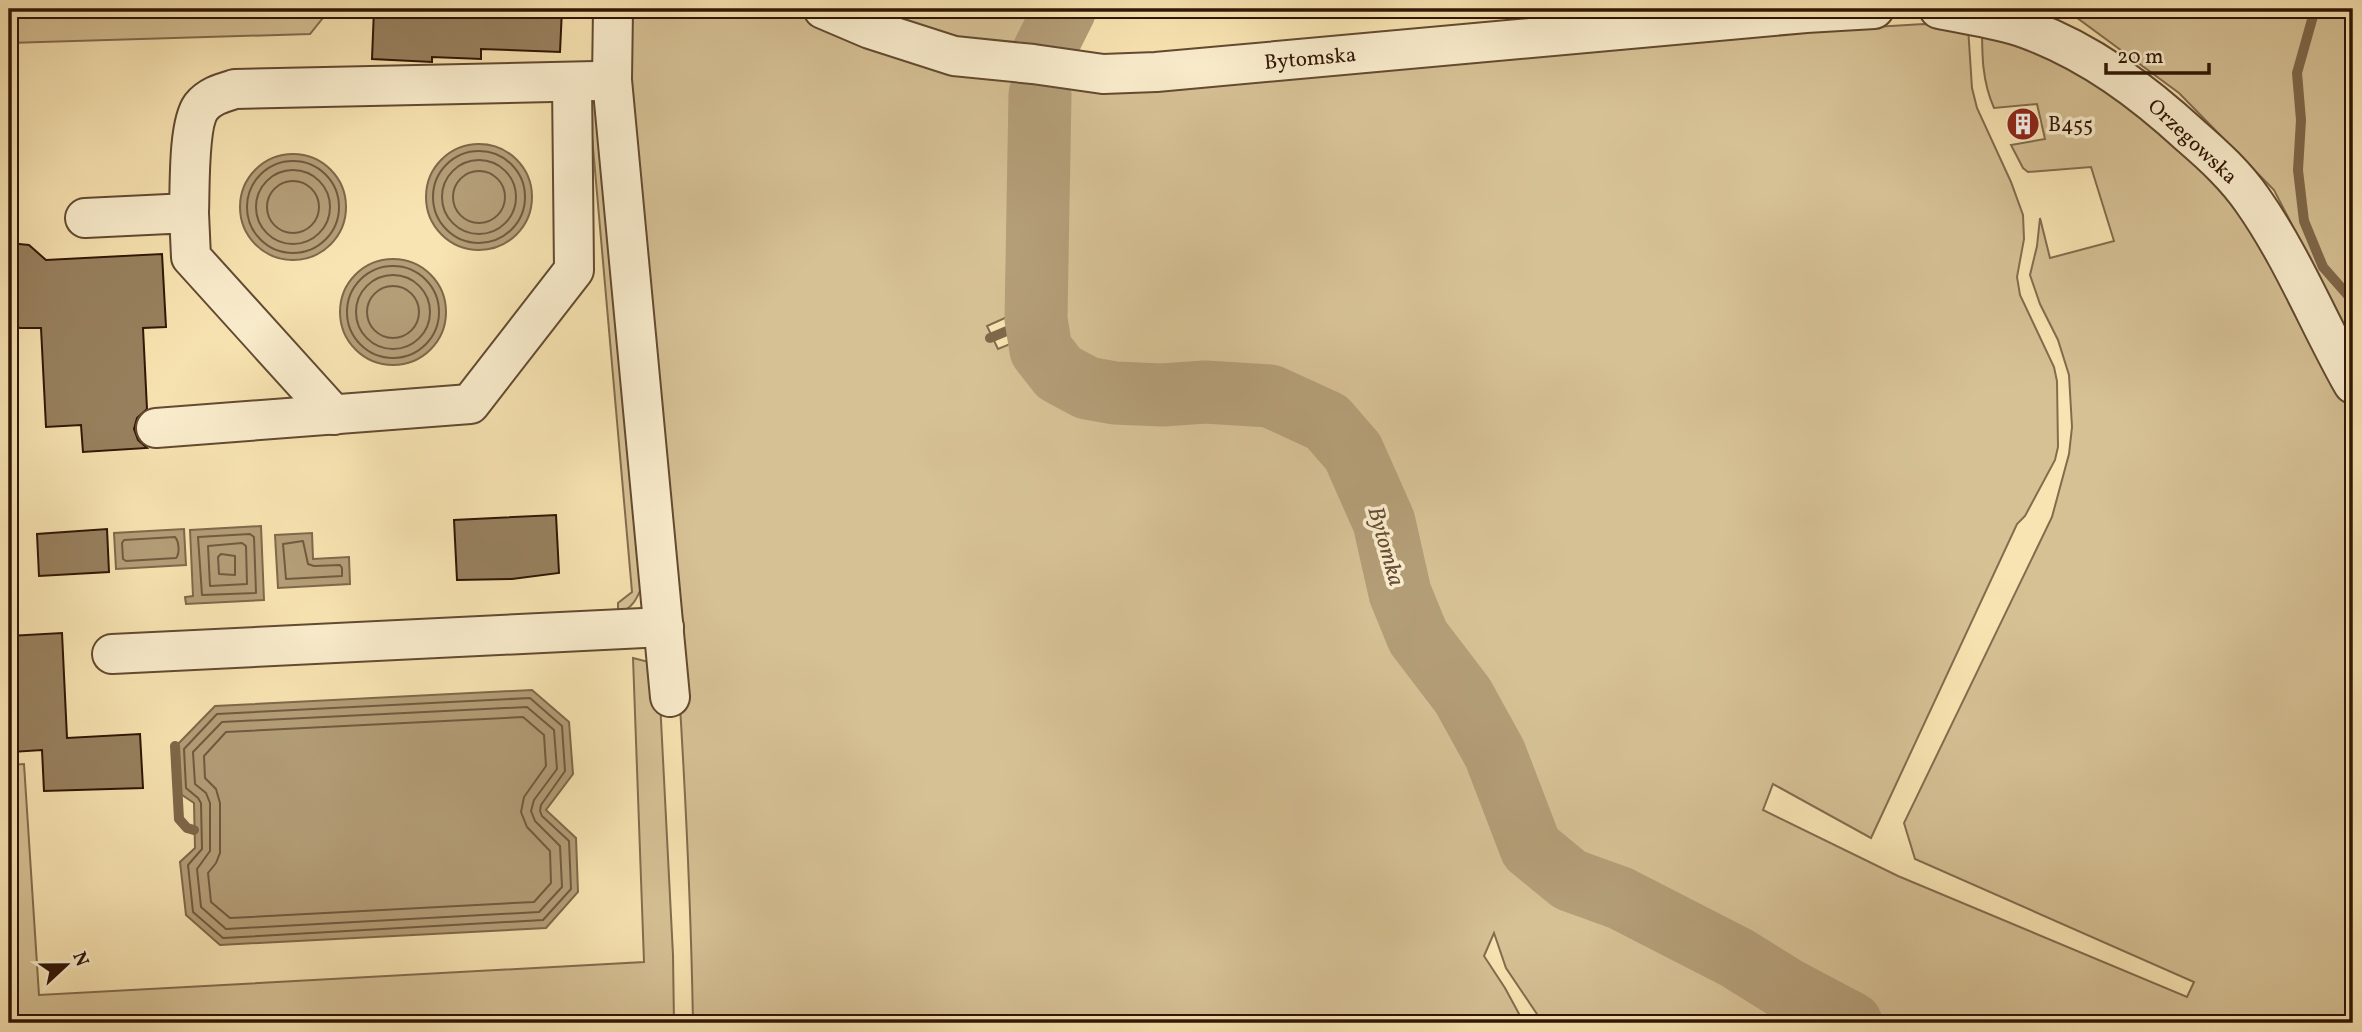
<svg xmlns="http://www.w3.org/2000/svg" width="2362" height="1032" viewBox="0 0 2362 1032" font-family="Vollkorn,serif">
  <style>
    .green { fill: #d6c195; stroke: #836c4e; stroke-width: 2 }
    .water { fill: #b49e78; stroke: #7f684a; stroke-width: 2 }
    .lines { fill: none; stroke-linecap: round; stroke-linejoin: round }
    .shore { stroke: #725a3f; stroke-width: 2 }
    .stream { stroke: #7f684a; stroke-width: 10 }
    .river { stroke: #b49e78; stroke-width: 63 }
    .building { fill: #98815f; stroke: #301606; stroke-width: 2 }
    .minor-casing { stroke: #624a31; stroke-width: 42 }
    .minor { stroke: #faedcd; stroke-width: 38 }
    .labels { text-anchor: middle; stroke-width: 7; stroke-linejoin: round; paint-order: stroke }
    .street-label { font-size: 21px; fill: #301606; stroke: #faedcd }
    .poi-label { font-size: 21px; fill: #301606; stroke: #faedcd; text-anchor: start }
    .water-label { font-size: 23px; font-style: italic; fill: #654c34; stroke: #faedcd }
  </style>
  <rect width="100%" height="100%" fill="#f8e4b2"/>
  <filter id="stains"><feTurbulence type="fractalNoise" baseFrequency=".00286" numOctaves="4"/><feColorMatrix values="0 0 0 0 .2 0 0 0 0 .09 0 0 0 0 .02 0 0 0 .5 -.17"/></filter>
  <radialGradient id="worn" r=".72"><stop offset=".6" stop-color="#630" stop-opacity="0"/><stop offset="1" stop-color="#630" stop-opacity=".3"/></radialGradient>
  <g class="green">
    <path d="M9,9H330L310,34L9,43Z"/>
    <path d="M624,9H793L856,36L1028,77L1030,132L1025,175L1026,218L1021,264L1022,297L1014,314L987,326L998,349L1027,337C1027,353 1034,363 1044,375C1082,418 1132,401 1182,408H1197L1225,403L1275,409L1304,423L1337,447L1348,462L1365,502L1376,536L1383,572L1400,619L1411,639L1453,696L1480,749L1508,810L1516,853L1523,871L1550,900L1563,902L1586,895L1604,896L1731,961L1782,993L1838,1023H1543L1506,968L1494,933L1484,956L1505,988L1524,1023H693C687,684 652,346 624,9Z"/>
    <path d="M876,9H1050L1039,27L1034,48L958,40Z"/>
    <path d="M2065,9H2353V343L2274,190L2179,93Z"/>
    <path d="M1924,24L1968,27L1972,88L1977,108L2011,182L2023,215L2024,239L2017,277L2020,295L2054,367L2057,381L2058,447L2055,460L2025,516L2017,524L1871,838L1773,784L1763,810L1898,876L2187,997L2194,982L1915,859L1904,823L2052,517L2069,454L2072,427L2069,375L2058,340L2040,304L2030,275L2037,246L2040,218L2050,258L2114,241L2091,167L2028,172L2023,168L2011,145L2045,139L2037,104L1994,108C1982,81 1982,55 1982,25L2024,33L2215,166L2353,397V1023H1866C1842,1011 1819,1000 1796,987C1759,967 1724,942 1687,922C1644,900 1570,875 1542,836C1530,818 1526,796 1520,776C1516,760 1508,746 1500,731C1494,718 1490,704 1483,692C1468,665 1442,646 1429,618C1417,594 1415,567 1410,542C1401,491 1369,437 1329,404C1302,382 1228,375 1193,375C1152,375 1086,387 1060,347C1040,315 1057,271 1057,236C1057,212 1052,189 1051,165C1049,140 1051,113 1052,88L1127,89L1660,40Z"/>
    <path d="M589,102L598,104L642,586C637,599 632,609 618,613V603L632,592Z"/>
    <path d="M633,658L649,662L659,681L673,955L674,1023H9V765L24,764L39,995L644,962Z"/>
  </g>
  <g class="water">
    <circle cx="479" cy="197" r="53"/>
    <circle cx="293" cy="207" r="53"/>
    <circle cx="393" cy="312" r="53"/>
    <path d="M261,526L264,600L186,604L185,597L193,596L190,530Z"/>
    <path d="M184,529L186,565L116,569L114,533Z"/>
    <path d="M312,533L313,559L349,557L350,584L278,588L275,535Z"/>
    <path d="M532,690L569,722L573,774L546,810L576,838L578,892L546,928L220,945L186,915L180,862L195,848L194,803L179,793L177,745L215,706Z"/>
  </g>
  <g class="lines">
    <g class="shore">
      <circle cx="479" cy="197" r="46"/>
      <circle cx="479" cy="197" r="37"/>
      <circle cx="293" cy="207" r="46"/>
      <circle cx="293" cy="207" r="37"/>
      <circle cx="479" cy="197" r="26"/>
      <circle cx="293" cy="207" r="26"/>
      <circle cx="393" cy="312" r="46"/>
      <circle cx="393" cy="312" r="37"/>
      <circle cx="393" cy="312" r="26"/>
      <path d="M250,534L254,537L256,593L202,595L198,537Z"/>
      <path d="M175,537C179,541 180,554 176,558L126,561L123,559L122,543L124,540Z"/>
      <path d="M303,541L308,564L314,566L340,565L342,568V576L286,579L283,544Z"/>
      <path d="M242,543L246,546L247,584L210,586L208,546Z"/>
      <path d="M221,554L235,556V575L219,574L218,557Z"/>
      <path d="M530,698L562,726L565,771L541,805L540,811L542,816L569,841L571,889L543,920L223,938L193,912L188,865L202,849L201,803L198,798L186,788L184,749L217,714Z"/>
      <path d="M527,707L554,730L557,769L534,800L531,811L535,821L560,846L562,887L539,912L226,929L201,907L197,869L210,851V803L206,793L195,784L193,752L222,722Z"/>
      <path d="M523,717L544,735L546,766L524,797L521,812L527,827L550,851L551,883L534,902L230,918L211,902L208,873L216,863L220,853V803L216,789L205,778L204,756L226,732Z"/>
    </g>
    <g class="stream">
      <path d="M2315,9L2297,73L2301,120L2298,170L2304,221L2323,267L2353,301"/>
      <path d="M990,338L1036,319"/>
      <path d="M175,746L179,819L187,828L194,830"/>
    </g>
    <g class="river">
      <path d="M1043,53L1065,9"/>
      <path d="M1040,94L1036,319L1041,350L1059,373L1087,388L1115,393L1162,395L1205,392L1270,396L1327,422L1353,452L1384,522L1400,593L1418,637L1463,696L1495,754L1531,848L1570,880L1620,898L1737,958L1785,988L1851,1023"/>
    </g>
  </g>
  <g class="building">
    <path d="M374,9H562L560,52L481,49V59L432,57V62L372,59Z"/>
    <path d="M9,243L29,245L46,260L162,254L166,327L143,328L147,409L137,418L134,429L138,440L147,448L83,452L81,425L46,427L41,328H20L9,324V297L16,286L9,278Z"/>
    <path d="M556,515L559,573L512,579L457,580L454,520Z"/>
    <path d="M107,529L109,572L39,576L37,534Z"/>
    <path d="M62,633L67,738L140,734L143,788L44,791L42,750L12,752L9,717V636Z"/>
  </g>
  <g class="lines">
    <defs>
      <g id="minor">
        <path d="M613,9L612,80L670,697"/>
        <path d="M823,9L870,29L954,56L1033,64L1103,74L1156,72L1806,13L1874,9"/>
        <path d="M1939,9C1968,15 2000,19 2027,29C2090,52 2143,92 2191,136C2214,156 2236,176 2253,201C2293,258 2319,324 2353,384"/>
        <path d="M189,213C190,189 188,125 201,107C210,96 222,93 235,89L596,81"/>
        <path d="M85,218L189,213L191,257L334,415"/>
        <path d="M156,428L470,404L574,270L572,83"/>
        <path d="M112,654L664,627"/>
      </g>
    </defs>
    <use href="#minor" class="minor-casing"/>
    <use href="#minor" class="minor"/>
  </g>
  <defs>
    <symbol id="building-disc" viewBox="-11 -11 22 22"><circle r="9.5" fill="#8f2418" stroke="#faedcd"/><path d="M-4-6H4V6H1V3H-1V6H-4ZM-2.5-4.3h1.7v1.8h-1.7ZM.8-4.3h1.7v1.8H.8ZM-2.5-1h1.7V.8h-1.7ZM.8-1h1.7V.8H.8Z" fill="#fff"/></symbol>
  </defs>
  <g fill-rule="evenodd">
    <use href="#building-disc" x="2004" y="105" width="38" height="38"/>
  </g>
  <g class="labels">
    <g class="street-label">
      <text transform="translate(1310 58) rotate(-5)" y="7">Bytomska</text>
      <text transform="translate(2193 141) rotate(43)" y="7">Orzegowska</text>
    </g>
    <g class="poi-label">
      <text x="2048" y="131">B455</text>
    </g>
    <g class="water-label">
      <text transform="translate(1387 546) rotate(74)" y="8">Bytomka</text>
    </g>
  </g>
  <rect width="2362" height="1032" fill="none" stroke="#f8e4b2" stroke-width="35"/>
  <rect x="10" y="10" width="2341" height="1011" fill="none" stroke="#301606" stroke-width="3.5"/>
  <rect x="18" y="18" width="2327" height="997" fill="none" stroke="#301606" stroke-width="2"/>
  <g transform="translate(66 965) rotate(68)" stroke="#faedcd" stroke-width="5" paint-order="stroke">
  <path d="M0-5L12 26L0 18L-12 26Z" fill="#301606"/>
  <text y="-10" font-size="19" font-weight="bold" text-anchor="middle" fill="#301606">N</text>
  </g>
  <path d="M2106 63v10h103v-10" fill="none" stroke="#301606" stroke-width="3.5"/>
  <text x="2117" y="63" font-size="21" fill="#301606" stroke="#faedcd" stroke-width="5" paint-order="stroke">20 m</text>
  <rect width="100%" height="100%" filter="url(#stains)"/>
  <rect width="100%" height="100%" fill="url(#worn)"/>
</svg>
